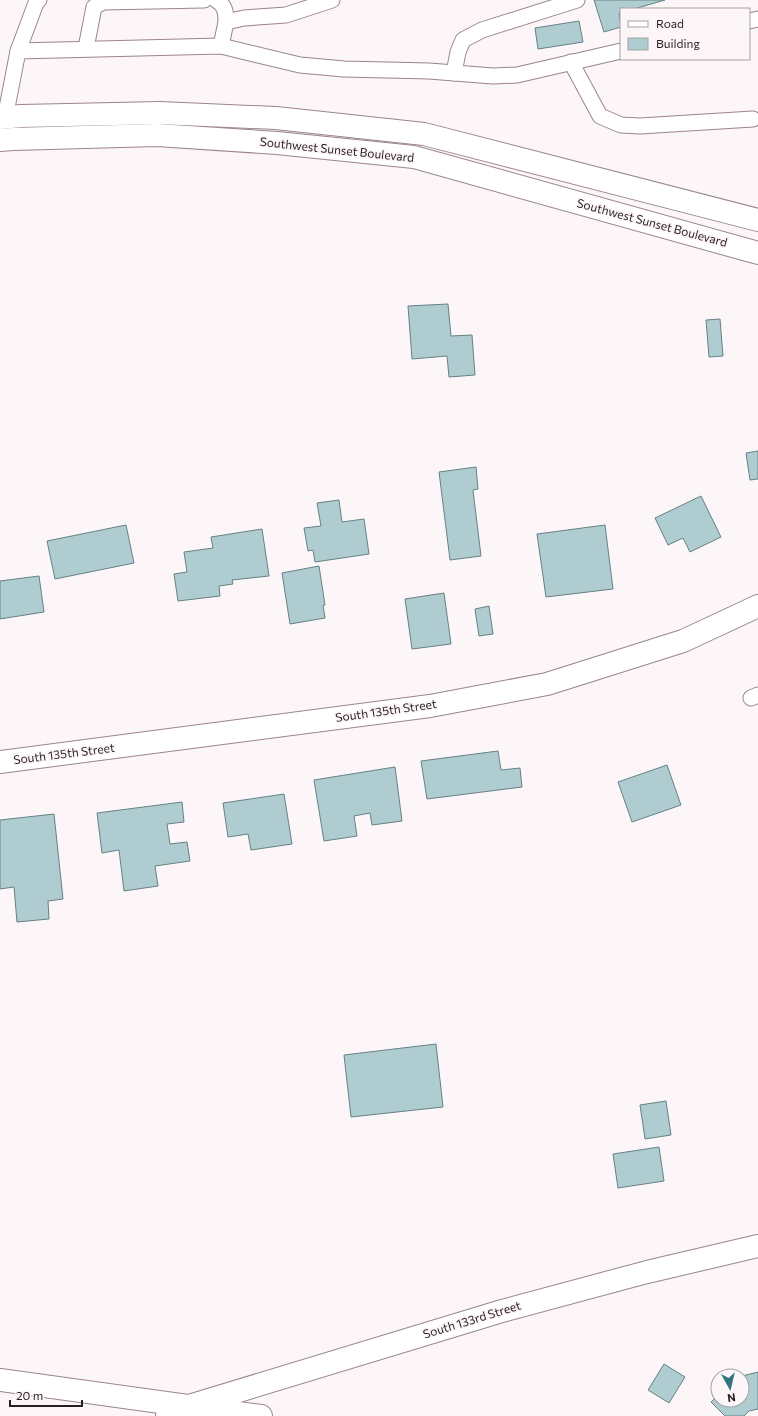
<svg xmlns="http://www.w3.org/2000/svg" width="758" height="1416" viewBox="0 0 758 1416" font-family="Commissioner,sans-serif">
  <style>
    .building { fill: #afccd1; stroke: #668186 }
    .lines { fill: none; stroke-linecap: round; stroke-linejoin: round }
    .service-casing { stroke: #9b848d; stroke-width: 17 }
    .minor-casing { stroke: #9b848d; stroke-width: 24 }
    .tertiary-casing { stroke: #9b848d; stroke-width: 24 }
    .secondary-casing { stroke: #9b848d; stroke-width: 24 }
    .service { stroke: #fff; stroke-width: 15 }
    .minor { stroke: #fff; stroke-width: 22 }
    .tertiary { stroke: #fff; stroke-width: 22 }
    .secondary { stroke: #fff; stroke-width: 22 }
    .labels { text-anchor: middle; stroke-width: 3.5; stroke-linejoin: round; paint-order: stroke }
    .street-label { font-size: 12px; fill: #281f23; stroke: #fcf6f8 }
  </style>
  <rect width="100%" height="100%" fill="#fcf6f8"/>
  <g class="building">
    <path d="M594,0H665L634,9H621V13H619L621,27L604,32Z"/>
    <path d="M579,21L583,42L538,49L535,28Z"/>
    <path d="M448,304L451,336L472,335L475,375L449,377L447,356L412,359L408,306Z"/>
    <path d="M720,319L723,356L709,357L706,320Z"/>
    <path d="M758,451V479L750,480L746,453Z"/>
    <path d="M476,467L478,489L473,490L481,556L450,560L439,472Z"/>
    <path d="M701,496L721,537L690,552L683,538L668,545L655,518Z"/>
    <path d="M339,500L342,522L364,519L369,554L315,562L313,550L308,551L304,528L321,526L317,503Z"/>
    <path d="M126,525L134,563L55,579L47,541Z"/>
    <path d="M605,525L613,589L546,597L537,534Z"/>
    <path d="M262,529L269,576L232,580L233,584L219,586L220,596L178,601L174,574L187,572L184,552L213,548L211,537Z"/>
    <path d="M319,566L325,605H323L325,618L290,624L282,573Z"/>
    <path d="M39,576L44,612L0,619V581Z"/>
    <path d="M444,593L451,644L412,649L405,599Z"/>
    <path d="M489,606L493,634L479,636L475,609Z"/>
    <path d="M498,751L501,770L520,768L522,787L427,799L421,761Z"/>
    <path d="M667,765L681,805L632,822L618,782Z"/>
    <path d="M395,767L402,821L372,825L370,813L354,816L357,836L324,841L314,780Z"/>
    <path d="M284,794L292,844L251,850L248,834L228,837L223,803Z"/>
    <path d="M182,802L184,822L167,824L170,844L187,842L190,861L155,866L158,886L124,891L119,850L102,853L97,813Z"/>
    <path d="M54,814L63,899L48,901L49,919L17,922L14,887L0,889V820Z"/>
    <path d="M436,1044L443,1107L351,1117L344,1055Z"/>
    <path d="M666,1101L671,1135L645,1139L640,1105Z"/>
    <path d="M659,1147L664,1181L618,1188L613,1154Z"/>
    <path d="M664,1364L685,1377L669,1403L648,1390Z"/>
    <path d="M758,1372V1409L749,1411L744,1416H725L711,1402L718,1395V1400H742V1376Z"/>
  </g>
  <g class="lines">
    <defs>
      <g id="service">
        <path d="M216,0C225,5 226,12 226,22"/>
        <path d="M749,21L758,19"/>
        <path d="M221,46L226,22L244,18L286,15L332,0"/>
        <path d="M86,48L94,7L103,2L204,0"/>
        <path d="M18,51L36,3L39,0"/>
        <path d="M571,62L600,116L621,125L640,126L753,119"/>
        <path d="M454,73L458,52L463,40L482,30L577,0"/>
        <path d="M5,118L18,51L221,46L300,65L344,69L429,71L493,76L517,75L621,51"/>
        <path d="M751,698L758,695"/>
      </g>
      <g id="minor">
        <path d="M0,762L430,706L547,684L683,641L758,606"/>
        <path d="M0,1380L261,1416"/>
      </g>
      <path id="tertiary" d="M167,1416L189,1406L502,1311L647,1272L758,1246"/>
      <g id="secondary">
        <path d="M0,118L21,116L160,113L276,118L424,134L758,220"/>
        <path d="M0,140L13,139L157,135L277,143L414,157L758,253"/>
      </g>
    </defs>
    <use href="#service" class="service-casing"/>
    <use href="#minor" class="minor-casing"/>
    <use href="#tertiary" class="tertiary-casing"/>
    <use href="#secondary" class="secondary-casing"/>
    <use href="#service" class="service"/>
    <use href="#minor" class="minor"/>
    <use href="#tertiary" class="tertiary"/>
    <use href="#secondary" class="secondary"/>
  </g>
  <g class="labels">
    <g class="street-label">
      <text transform="translate(337 150) rotate(6)" y="4">Southwest Sunset Boulevard</text>
      <text transform="translate(652 223) rotate(15)" y="4">Southwest Sunset Boulevard</text>
      <text transform="translate(386 711) rotate(-8)" y="4">South 135th Street</text>
      <text transform="translate(64 754) rotate(-7)" y="4">South 135th Street</text>
      <text transform="translate(472 1320) rotate(-17)" y="4">South 133rd Street</text>
    </g>
  </g>
  <rect x="620" y="8" width="130" height="52" fill="#fcf6f8" stroke="#a7a0a3"/>
  <rect x="628" y="21" width="20" height="6" fill="#ffffff" stroke="#a7a0a3"/>
  <text x="656" y="28" font-size="12" fill="#281f23">Road</text>
  <rect x="628" y="38" width="20" height="12" fill="#afccd1" stroke="#a7a0a3"/>
  <text x="656" y="48" font-size="12" fill="#281f23">Building</text>
  <g transform="translate(730 1388) rotate(172)"><circle r="19" fill="#fcf6f8" stroke="#a7a0a3"/>
  <path d="M0-3L7 15L0 10L-7 15Z" fill="#2f7681"/>
  <text y="-6" font-size="11" font-weight="bold" text-anchor="middle" fill="#281f23">N</text>
  </g>
  <path d="M10 1400v6h72v-6" fill="none" stroke="#281f23" stroke-width="2"/>
  <text x="16" y="1400" font-size="12" fill="#281f23" stroke="#fcf6f8" stroke-width="3" paint-order="stroke">20 m</text>
</svg>
